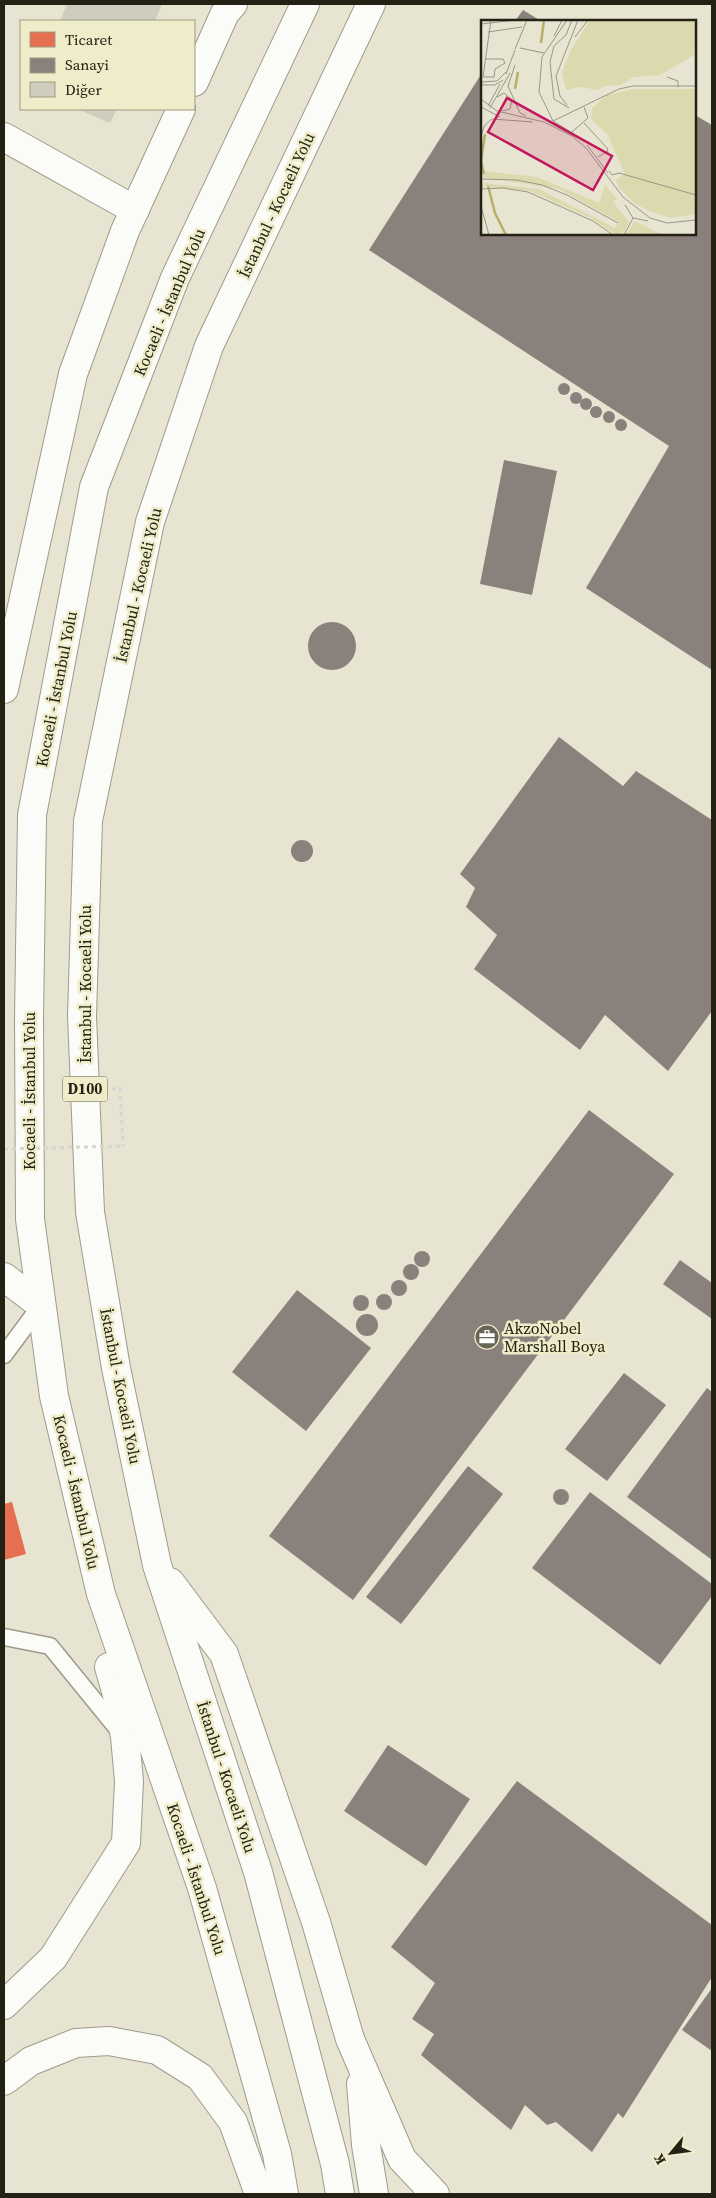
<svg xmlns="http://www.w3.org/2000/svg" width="716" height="2198" viewBox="0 0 716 2198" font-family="'Source Serif 4',serif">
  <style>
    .shops { fill: #e76f51 }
    .industry { fill: #8a817c }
    .building { fill: #cfcebe }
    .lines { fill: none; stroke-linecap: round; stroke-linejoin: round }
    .service-casing { stroke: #9d9b8c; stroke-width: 19 }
    .minor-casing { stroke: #9d9b8c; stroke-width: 30 }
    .trunk-casing { stroke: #9d9b8c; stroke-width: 30 }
    .path { stroke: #d6d6d0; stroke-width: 3; stroke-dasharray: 4 4; stroke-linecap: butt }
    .service { stroke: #fbfbf8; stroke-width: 16 }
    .minor { stroke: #fbfbf8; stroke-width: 28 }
    .trunk { stroke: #fbfbf8; stroke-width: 28 }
    .path-bridge { stroke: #d6d6d0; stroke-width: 3; stroke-dasharray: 4 4; stroke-linecap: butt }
    .labels { text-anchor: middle; stroke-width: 5; stroke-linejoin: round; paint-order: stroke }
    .shield { fill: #efecc9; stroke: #605e4a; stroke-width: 1 }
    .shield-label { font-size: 15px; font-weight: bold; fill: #222114 }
    .street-label { font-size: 16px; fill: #222114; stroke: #efecc9 }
    .poi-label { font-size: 16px; fill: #222114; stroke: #efecc9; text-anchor: start }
    .inset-river { fill: none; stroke: #b7b069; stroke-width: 2.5 }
    .inset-road { fill: none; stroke: #989785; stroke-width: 1 }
    .view { fill: #c2185b; fill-opacity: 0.15; stroke: #c2185b; stroke-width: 2.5 }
    .inset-edge { fill: none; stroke: #222114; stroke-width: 2.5 }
  </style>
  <rect width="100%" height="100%" fill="#e7e5d1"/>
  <path class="shops" d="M12,1502L26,1554L4,1560V1504Z"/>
  <g class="industry">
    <path d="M523,10L541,21H515Z"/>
    <path d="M482,73V234H695V115L712,125V670L586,588L669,446L369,250Z"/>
    <circle cx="564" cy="389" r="6"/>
    <circle cx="576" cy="398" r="6"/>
    <circle cx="586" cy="404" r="6"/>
    <circle cx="596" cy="412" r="6"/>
    <circle cx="609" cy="417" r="6"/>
    <circle cx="621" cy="425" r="6"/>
    <path d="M504,460L557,471L532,595L480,584Z"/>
    <circle cx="332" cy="646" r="24"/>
    <path d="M559,737L623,786L636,771L712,820V1011L668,1071L605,1015L580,1050L474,969L497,935L466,907L475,888L460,874Z"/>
    <circle cx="302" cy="851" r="11"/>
    <path d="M589,1110L674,1174L353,1600L269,1536Z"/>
    <circle cx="422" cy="1259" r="8"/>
    <path d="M680,1260L712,1283V1319L663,1284Z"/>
    <circle cx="411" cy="1272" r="8"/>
    <circle cx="399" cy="1288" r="8"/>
    <path d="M297,1290L371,1348L306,1431L232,1372Z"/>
    <circle cx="384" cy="1302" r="8"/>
    <circle cx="361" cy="1303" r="8"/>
    <circle cx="367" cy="1325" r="11"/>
    <path d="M624,1373L666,1405L607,1481L565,1449Z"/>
    <path d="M707,1388L712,1392V1560L627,1497Z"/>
    <path d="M468,1466L503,1494L401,1624L366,1597Z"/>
    <circle cx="561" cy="1497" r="8"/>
    <path d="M590,1492L712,1584V1596L660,1665L532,1568Z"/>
    <path d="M388,1745L470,1799L426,1866L344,1811Z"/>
    <path d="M517,1781L712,1925V1977L623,2118L618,2113L592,2152L556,2122L547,2125L525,2105L511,2130L421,2055L434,2034L412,2019L435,1983L391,1947Z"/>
    <path d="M712,1988V2051L682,2030Z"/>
  </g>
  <g class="building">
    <path d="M67,4H162L155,21H60Z"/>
    <path d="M77,109H117L110,123Z"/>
  </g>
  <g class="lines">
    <defs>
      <g id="service">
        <path d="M4,1355L41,1305"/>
        <path d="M4,1637L50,1646L120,1732"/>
      </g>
      <g id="minor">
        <path d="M194,82L225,13L233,4"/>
        <path d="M4,137L135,210"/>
        <path d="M4,689L73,374L125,231L181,109"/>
      </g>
      <g id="trunk">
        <path d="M4,1277L41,1305"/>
        <path d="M170,1582L224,1654L316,1922L350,2039L402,2159L435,2194"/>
        <path d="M4,2005L53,1958L126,1843L129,1781L125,1737L117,1695L109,1667"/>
        <path d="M4,2081L31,2061L76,2043L109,2041L157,2050L200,2077L233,2122L259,2194"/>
        <path d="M361,2084L366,2145L374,2194"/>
        <path d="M284,2194L277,2154L202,1888L101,1594L54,1396L30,1219L29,1018L32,815L94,487L175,278L305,4"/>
        <path d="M340,2194L335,2164L258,1872L157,1565L116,1368L90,1212L82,1016L88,821L150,522L209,346L371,4"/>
      </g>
    </defs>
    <use href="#service" class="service-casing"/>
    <use href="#minor" class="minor-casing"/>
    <use href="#trunk" class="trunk-casing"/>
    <path class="path" d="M112,1089L120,1088L123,1146"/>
    <use href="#service" class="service"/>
    <use href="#minor" class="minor"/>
    <use href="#trunk" class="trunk"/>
    <path class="path-bridge" d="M4,1149L123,1146"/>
  </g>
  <defs>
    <symbol id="office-disc" viewBox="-11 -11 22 22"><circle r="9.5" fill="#676656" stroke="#efecc9"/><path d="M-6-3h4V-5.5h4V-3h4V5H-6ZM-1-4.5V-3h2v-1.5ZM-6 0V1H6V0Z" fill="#fff"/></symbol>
  </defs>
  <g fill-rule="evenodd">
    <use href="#office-disc" x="473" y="1323" width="28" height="28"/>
  </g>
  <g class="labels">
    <rect class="shield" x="62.5" y="1076.5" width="45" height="25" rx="4"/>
    <g class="shield-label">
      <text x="85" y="1094">D100</text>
    </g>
    <g class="street-label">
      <text transform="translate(276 205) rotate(-65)" y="6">İstanbul - Kocaeli Yolu</text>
      <text transform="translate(169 302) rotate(-67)" y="6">Kocaeli - İstanbul Yolu</text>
      <text transform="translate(138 585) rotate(-77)" y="6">İstanbul - Kocaeli Yolu</text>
      <text transform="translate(56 689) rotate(-79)" y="6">Kocaeli - İstanbul Yolu</text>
      <text transform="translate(85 984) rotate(-90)" y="6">İstanbul - Kocaeli Yolu</text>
      <text transform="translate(29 1091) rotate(-90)" y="6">Kocaeli - İstanbul Yolu</text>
      <text transform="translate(121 1386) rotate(79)" y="6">İstanbul - Kocaeli Yolu</text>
      <text transform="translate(77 1492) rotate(77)" y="6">Kocaeli - İstanbul Yolu</text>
      <text transform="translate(227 1777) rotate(72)" y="6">İstanbul - Kocaeli Yolu</text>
      <text transform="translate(197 1879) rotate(72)" y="6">Kocaeli - İstanbul Yolu</text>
    </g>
    <g class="poi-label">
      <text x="504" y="1334">AkzoNobel<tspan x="504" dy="18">Marshall Boya</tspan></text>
    </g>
  </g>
  <g transform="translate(481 20)">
    <rect width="215" height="215" fill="#e7e5d1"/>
    <path d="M109,0H215V34L179,55L153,57L140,65L124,66L117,70L99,67L85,70L81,52L90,30ZM153,69H215V194L190,198L170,192L153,183L137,166L135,160L144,154L126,114L110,99L111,88L126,75ZM0,146L4,151L56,157L118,183L124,165L136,179L132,182L148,202L143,212L135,215L108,197L49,171L6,167L2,163L58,169L134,208L138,202L78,169L0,157ZM154,201L175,212L187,215H145Z" fill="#ddd9ae"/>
    <path class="inset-river" d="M60,23L63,0M34,69L37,52M3,154L0,141L4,114M7,166L14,193L25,215"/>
    <path class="inset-road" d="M86,0L61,37L58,72L72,101L93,114M0,4L35,0M7,12L41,7M73,16L81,0M94,17L107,0M39,28L63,33M34,29L46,0M34,45L27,66L39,93L45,96M25,54L34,30M2,57L10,0M2,57H13L14,49L24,43L22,39H4M186,57L197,61V67M0,62L16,61L26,51M0,65H14L22,60M16,77L23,73L31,80L29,89L21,91M0,79L16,91L63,102L91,116L105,128L142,177L169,198L186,203L215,200M86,85L79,76L75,56L97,0M7,86L19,64M0,87L19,97M9,88L29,53M88,88L73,79L69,42L73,26L85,15L91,0M72,101L138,69L152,66H215M103,103L126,128L127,131L117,137M91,112L107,98L103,87M0,115L4,105L11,99L52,102M106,125L127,153M128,151L131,155L138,153L215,175M0,159L36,160L61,165L86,175L137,203M1,164L0,186L8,215M1,169L22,168L47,172L112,201L132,215M144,185L152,198L167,201M143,215L152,198"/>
    <path class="view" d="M26,78L131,136L112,170L7,112Z"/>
    <rect width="215" height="215" class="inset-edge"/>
  </g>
  <rect width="716" height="2198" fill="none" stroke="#222114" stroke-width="10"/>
  <rect x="20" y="20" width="175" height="90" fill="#efecc9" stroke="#9d9b81"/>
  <rect x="30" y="32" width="25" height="15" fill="#e76f51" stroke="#9d9b81"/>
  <text x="65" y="45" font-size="15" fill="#222114">Ticaret</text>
  <rect x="30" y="58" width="25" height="15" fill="#8a817c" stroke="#9d9b81"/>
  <text x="65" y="70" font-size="15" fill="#222114">Sanayi</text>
  <rect x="30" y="82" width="25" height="15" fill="#cfcebe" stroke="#9d9b81"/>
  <text x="65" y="95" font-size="15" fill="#222114">Diğer</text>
  <g transform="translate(671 2153) rotate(241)" stroke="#efecc9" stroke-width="4" paint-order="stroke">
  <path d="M0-4L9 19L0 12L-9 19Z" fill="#222114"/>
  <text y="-8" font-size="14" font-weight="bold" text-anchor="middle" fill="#222114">K</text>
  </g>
</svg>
